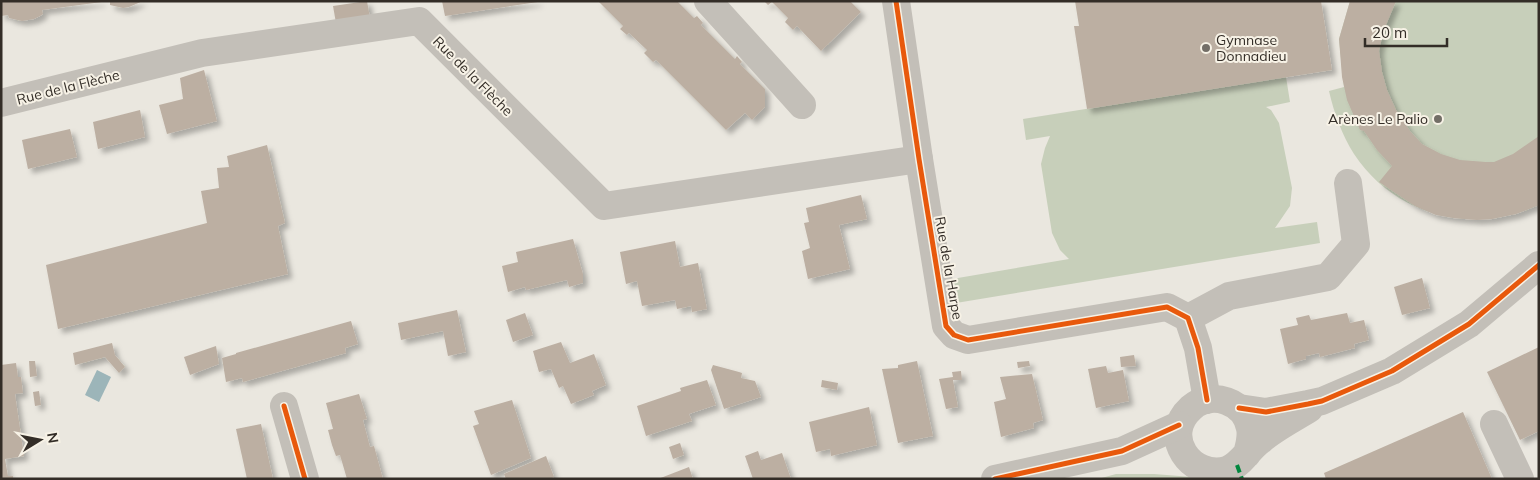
<svg xmlns="http://www.w3.org/2000/svg" width="1540" height="480" viewBox="0 0 1540 480" font-family="Mulish,sans-serif">
  <style>
    .green { fill: #c7cfba }
    .water { fill: #9cb5b9 }
    .building { fill: #bcafa2; filter: url(#shadow) }
    .lines { fill: none; stroke-linecap: round; stroke-linejoin: round }
    .minor { stroke: #c3bfb8; stroke-width: 28 }
    .quiet { stroke: #00873e; stroke-width: 4; stroke-dasharray: 8 4; stroke-linecap: butt }
    .cycleway-casing { stroke: #f7f2e6; stroke-width: 8 }
    .cycleway { stroke: #e8590c; stroke-width: 5 }
    .poi-dot { fill: #736e67; stroke: #f7f2e6; stroke-width: 2 }
    .labels { text-anchor: middle; stroke-width: 4; stroke-linejoin: round; paint-order: stroke }
    .poi-label { font-size: 14px; fill: #332d27; stroke: #f7f2e6; text-anchor: start }
    .street-label { font-size: 14px; fill: #332d27; stroke: #f7f2e6 }
  </style>
  <defs>
    <filter id="shadow"><feDropShadow dx="4.5" dy="4.5" stdDeviation="2.5" flood-color="#0004"/></filter>
  </defs>
  <rect width="100%" height="100%" fill="#eae7df"/>
  <g class="green">
    <path d="M1350,1H1539V205C1472,235 1395,216 1354,154C1342,135 1334,113 1329,91L1344,87L1339,39Z"/>
    <path d="M1286,77L1290,102L1266,107L1271,110L1279,123L1292,188L1290,206L1275,228L1317,222L1320,243L956,303L952,279L1069,259L1060,250L1052,233L1041,164L1045,148L1050,136L1026,140L1023,119Z"/>
    <path d="M1116,474H1154L1217,479H1098Z"/>
  </g>
  <path class="water" d="M97,370L111,377L99,402L85,395Z"/>
  <g class="building">
    <path d="M1,1H102V2L42,10L43,14L40,16L34,19L22,21L9,18L8,15L1,16Z"/>
    <path d="M110,1H143L129,7L123,8L110,5Z"/>
    <path d="M367,1L370,18L336,23L333,6Z"/>
    <path d="M442,1H538V2L445,16Z"/>
    <path d="M598,1H677L694,18L697,16L703,23L701,25L735,59L737,56L742,62L740,64L765,89V107L752,120L745,113L726,130L656,60L653,62L644,53L647,50L629,33L627,35L620,29L623,26Z"/>
    <path d="M764,1H850L861,12L821,51L797,26L793,30L785,22L788,18L772,2L768,5Z"/>
    <path d="M1075,1H1321L1332,70L1087,109L1074,26H1079Z"/>
    <path d="M1350,1H1396L1383,32L1379,51L1382,72L1387,90L1396,110L1410,131L1422,144L1441,154L1460,160L1486,162H1494L1513,154L1539,136V205L1516,214L1492,219L1477,220L1453,218L1436,215L1415,206L1379,182L1392,166L1377,150L1364,131L1360,130L1347,100L1342,77L1339,39Z"/>
    <path d="M204,70L217,121L167,134L159,105L183,99L180,78Z"/>
    <path d="M140,110L145,137L98,149L93,122Z"/>
    <path d="M70,129L77,157L28,169L22,140Z"/>
    <path d="M267,145L285,223L278,226L288,274L58,329L46,265L207,223L201,191L219,188L217,168L229,167L227,156Z"/>
    <path d="M861,195L867,219L839,225L850,269L808,279L802,251L810,248L804,223L809,222L806,208Z"/>
    <path d="M573,239L583,274V283L569,287L567,280L526,290L525,287L508,292L502,266L518,262L516,252Z"/>
    <path d="M675,241L680,267L698,263L707,309L692,312L691,306L677,309L675,300L642,306L637,281L626,284L620,252Z"/>
    <path d="M1422,278L1430,308L1402,315L1394,287Z"/>
    <path d="M457,310L466,352L448,356L443,331L401,340L398,323Z"/>
    <path d="M525,313L533,335L513,342L506,320Z"/>
    <path d="M1347,313L1350,323L1364,320L1369,340L1354,344L1355,348L1320,357L1319,353L1306,356V359L1288,364L1280,329L1298,325L1296,318L1309,315L1311,320Z"/>
    <path d="M351,321L358,344L345,348L346,353L243,382L242,378L226,382L222,358L236,354V353Z"/>
    <path d="M561,342L570,363L594,354L606,385L592,391L594,395L571,404L563,386L559,388L551,369L539,372L533,351Z"/>
    <path d="M112,343L115,355L125,367L119,373L105,357L75,365L73,353Z"/>
    <path d="M216,346L219,364L190,375L184,357Z"/>
    <path d="M1539,347V431L1520,440L1487,372Z"/>
    <path d="M1134,355L1136,366L1121,367L1120,357Z"/>
    <path d="M29,361H35L37,376L30,377Z"/>
    <path d="M917,361L933,436L898,443L882,369L898,368V365Z"/>
    <path d="M1029,361L1030,366L1018,368L1017,362Z"/>
    <path d="M16,363L18,377H21L23,393L15,394L24,456L5,459L8,476H13V479H1V365Z"/>
    <path d="M713,365L739,372L742,373L741,378L755,381L761,397L724,409L711,370Z"/>
    <path d="M1106,366L1108,373L1123,370L1129,401L1096,408L1088,369Z"/>
    <path d="M961,371L962,380H953L958,407L946,409L939,379L953,377L952,372Z"/>
    <path d="M1032,374L1043,420L1033,423L1034,428L1001,437L994,402L1006,399L1000,377Z"/>
    <path d="M707,380L716,405L689,414L692,421L646,436L637,406L681,391L680,388Z"/>
    <path d="M822,380L838,383L837,390L821,387Z"/>
    <path d="M39,391L41,405L35,406L33,392Z"/>
    <path d="M359,394L367,419L363,420L370,447L374,446L383,479H347L340,455L336,456L332,445L328,430L333,429L326,403Z"/>
    <path d="M512,400L531,458L491,475L473,426L479,424L474,411Z"/>
    <path d="M869,407L877,445L831,456L830,449L816,452L809,422Z"/>
    <path d="M1463,412L1492,479H1326L1324,473Z"/>
    <path d="M261,424L273,479H247L236,429Z"/>
    <path d="M680,443L684,455L673,459L669,447Z"/>
    <path d="M758,451L761,460L782,453L791,479H753L745,456Z"/>
    <path d="M546,456L554,477L550,479H506L504,474Z"/>
    <path d="M689,467L693,479H658Z"/>
  </g>
  <g class="lines">
    <g class="minor">
      <path d="M708,1L802,105"/>
      <path d="M896,1L919,159L946,326L954,335L968,340L1167,307L1188,318L1198,348L1207,400"/>
      <path d="M1,103L202,53L419,21L604,206L919,159"/>
      <path d="M1188,318L1229,296L1328,277L1356,244L1348,183"/>
      <path d="M284,406L305,479"/>
      <path d="M1239,408L1266,412L1308,404L1322,401L1392,371L1469,324L1539,265"/>
      <path d="M1494,424L1520,479"/>
      <path d="M1247,454C1249,446 1252,437 1250,428C1245,402 1212,389 1191,408C1160,436 1191,480 1227,470C1242,464 1248,449 1261,440C1275,428 1293,419 1309,409"/>
      <path d="M995,479L1122,451L1179,425"/>
    </g>
    <path class="quiet" d="M1237,465L1242,479"/>
    <defs>
      <g id="cycleway">
        <path d="M896,1L919,159L946,326L954,335L968,340L1167,307L1188,318L1198,348L1207,400"/>
        <path d="M284,406L305,479"/>
        <path d="M1239,408L1266,412L1308,404L1322,401L1392,371L1469,324L1539,265"/>
        <path d="M995,479L1122,451L1179,425"/>
      </g>
    </defs>
    <use href="#cycleway" class="cycleway-casing"/>
    <use href="#cycleway" class="cycleway"/>
  </g>
  <g class="poi-dot">
    <circle cx="1206" cy="48" r="5"/>
    <circle cx="1438" cy="119" r="5"/>
  </g>
  <g class="labels">
    <g class="poi-label">
      <text x="1216" y="45">Gymnase<tspan x="1216" dy="16">Donnadieu</tspan></text>
      <text x="1428" y="124" text-anchor="end">Arènes Le Palio</text>
    </g>
    <g class="street-label">
      <text transform="translate(473 76) rotate(45)" y="5">Rue de la Flèche</text>
      <text transform="translate(68 87) rotate(-14)" y="5">Rue de la Flèche</text>
      <text transform="translate(949 268) rotate(80)" y="5">Rue de la Harpe</text>
    </g>
  </g>
  <rect width="1540" height="480" fill="none" stroke="#332d27" stroke-width="5"/>
  <g transform="translate(40 440) rotate(80)" stroke="#f7f2e6" stroke-width="4" paint-order="stroke">
  <path d="M0-4L9 19L0 12L-9 19Z" fill="#332d27"/>
  <text y="-8" font-size="14" font-weight="bold" text-anchor="middle" fill="#332d27">N</text>
  </g>
  <path d="M1365 38v8h82v-8" fill="none" stroke="#332d27" stroke-width="2.5"/>
  <text x="1372" y="38" font-size="15" fill="#332d27" stroke="#f7f2e6" stroke-width="4" paint-order="stroke">20 m</text>
</svg>
